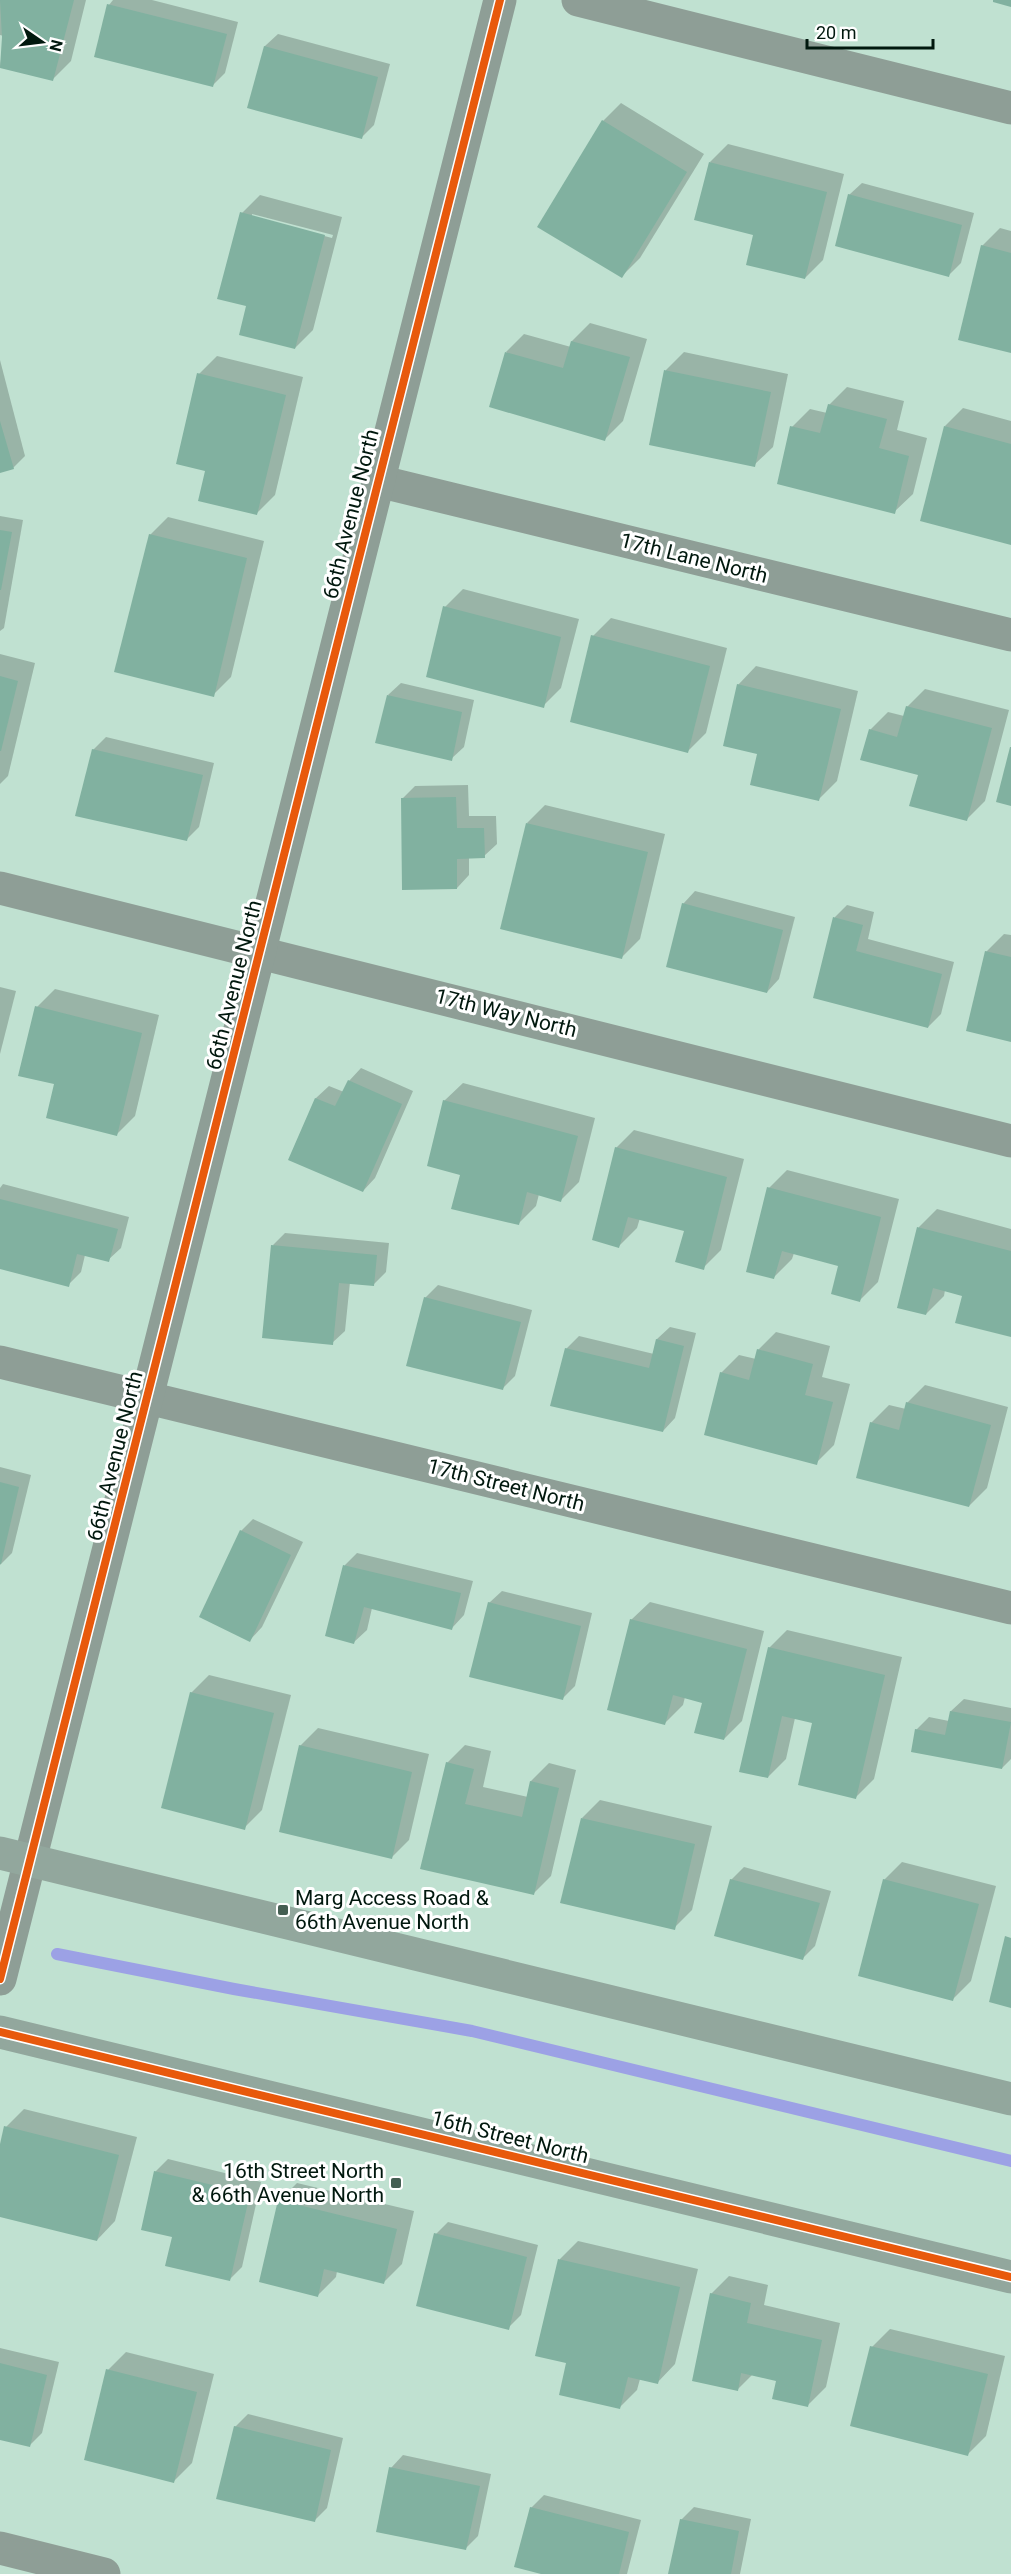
<svg xmlns="http://www.w3.org/2000/svg" width="1011" height="2574" viewBox="0 0 1011 2574" font-family="Roboto,sans-serif">
  <style>
    .shadow { fill: #0003; fill-rule: evenodd }
    .lines { fill: none; stroke-linecap: round; stroke-linejoin: round }
    .stream { stroke: #9ca1e5; stroke-width: 12 }
    .building { fill: #81b1a0 }
    .street { stroke: #8e9e96; stroke-width: 33 }
    .secondary { stroke: #92a79d; stroke-width: 33 }
    .cycleway-casing { stroke: #fff; stroke-width: 11 }
    .cycleway { stroke: #e8590c; stroke-width: 8 }
    .poi-dot { fill: #445e52; stroke: #fff; stroke-width: 2 }
    .labels { text-anchor: middle; stroke-width: 6; stroke-linejoin: round; paint-order: stroke }
    .street-label { font-size: 21px; fill: #01180e; stroke: #fff }
    .poi-label { font-size: 21px; fill: #01180e; stroke: #fff; text-anchor: start }
  </style>
  <rect width="100%" height="100%" fill="#c0e1d1"/>
  <g class="shadow">
    <path d="M0,0H86L71,61L53,79L0,67L4,36L0,35Z"/>
    <path d="M113,0H152L238,22L225,73L212,86L109,5Z"/>
    <path d="M278,34L390,64L374,125L361,138L249,107L265,46Z"/>
    <path d="M621,103L704,154L640,258L622,276L603,121Z"/>
    <path d="M728,144L844,174L823,260L805,278L755,234L710,162Z"/>
    <path d="M862,183L974,213L961,263L949,275L849,195Z"/>
    <path d="M260,195L342,217L313,330L295,348L248,305L242,213ZM252,214L333,235L332,238L252,217Z"/>
    <path d="M1000,228L1011,231V352L982,246Z"/>
    <path d="M590,323L647,339L623,421L605,439L506,352L524,334L571,347L572,341Z"/>
    <path d="M684,352L788,374L773,447L754,465L651,444L666,370Z"/>
    <path d="M217,356L303,377L275,495L257,513L199,374Z"/>
    <path d="M0,360L25,456L13,468L0,471Z"/>
    <path d="M847,387L904,401L897,430L927,438L913,494L894,512L792,427L810,409L827,413L829,405Z"/>
    <path d="M963,408L1011,421V544L945,426Z"/>
    <path d="M0,516L23,520L4,628L0,631Z"/>
    <path d="M168,517L264,541L231,677L213,695L150,535Z"/>
    <path d="M463,589L579,619L561,688L543,706L445,607Z"/>
    <path d="M611,618L727,648L706,733L688,751L593,636Z"/>
    <path d="M0,654L35,663L8,776L0,784Z"/>
    <path d="M756,666L858,691L837,781L819,799L759,753L738,685Z"/>
    <path d="M401,683L474,700L464,747L451,759L388,695Z"/>
    <path d="M925,689L1009,710L985,801L967,819L870,730L888,712L904,716L907,707Z"/>
    <path d="M106,737L214,763L199,827L186,840L93,750Z"/>
    <path d="M468,785L469,816H496L497,844L484,856L469,857V875L457,888L402,799L415,786Z"/>
    <path d="M545,805L665,834L640,939L622,957L527,823Z"/>
    <path d="M695,891L795,917L779,979L767,992L683,904Z"/>
    <path d="M847,905L874,912L868,939L954,962L941,1014L928,1027L815,997L835,917Z"/>
    <path d="M1004,934L1011,935V1040L986,952Z"/>
    <path d="M0,987L16,991L0,1054Z"/>
    <path d="M55,989L159,1015L135,1116L117,1134L56,1083L37,1007Z"/>
    <path d="M361,1068L413,1091L375,1178L363,1191L290,1159L316,1098L329,1086L344,1092L349,1081Z"/>
    <path d="M463,1083L595,1118L579,1182L561,1200L539,1194L536,1206L518,1224L462,1174L444,1101Z"/>
    <path d="M634,1130L744,1159L721,1250L703,1268L685,1230L640,1218L637,1228L619,1246L616,1148Z"/>
    <path d="M787,1170L899,1199L878,1282L860,1300L840,1265L794,1253L792,1259L774,1277L769,1188Z"/>
    <path d="M3,1184L129,1217L121,1248L108,1260L85,1255L81,1272L68,1285L0,1268V1188Z"/>
    <path d="M937,1209L1011,1229V1336L964,1295L945,1290L944,1296L926,1314L899,1307L919,1227Z"/>
    <path d="M285,1233L389,1243L386,1272L374,1284L350,1282L345,1331L332,1343L273,1245Z"/>
    <path d="M438,1285L532,1310L515,1376L503,1388L425,1298Z"/>
    <path d="M670,1327L696,1333L675,1418L663,1431L566,1349L579,1336L654,1354L657,1339Z"/>
    <path d="M776,1332L830,1346L822,1377L850,1384L834,1445L816,1463L721,1373L739,1355L756,1359L758,1350Z"/>
    <path d="M925,1385L1008,1407L987,1488L969,1506L871,1423L889,1405L906,1409L907,1403Z"/>
    <path d="M0,1467L31,1475L12,1553L0,1565Z"/>
    <path d="M253,1519L303,1542L262,1627L250,1640L241,1531Z"/>
    <path d="M357,1553L473,1581L464,1615L452,1628L372,1608L367,1630L354,1642L327,1635L345,1565Z"/>
    <path d="M502,1591L592,1613L575,1686L562,1699L489,1603Z"/>
    <path d="M650,1602L764,1631L742,1721L724,1739L704,1702L685,1697L683,1705L665,1723L631,1620Z"/>
    <path d="M787,1630L902,1657L874,1779L856,1797L813,1722L795,1718L786,1759L768,1777L769,1648Z"/>
    <path d="M209,1675L291,1695L262,1810L244,1828L191,1693Z"/>
    <path d="M964,1699L1011,1708V1759L1002,1768L916,1730L929,1717L949,1721L951,1711Z"/>
    <path d="M318,1728L429,1754L409,1840L391,1858L300,1746Z"/>
    <path d="M465,1745L491,1751L483,1787L528,1797L531,1781L549,1763L576,1770L551,1876L533,1894L422,1868L447,1763Z"/>
    <path d="M600,1800L712,1826L692,1910L674,1928L582,1818Z"/>
    <path d="M902,1862L996,1886L971,1981L953,1999L884,1880Z"/>
    <path d="M744,1867L831,1891L815,1946L803,1958L731,1880Z"/>
    <path d="M24,2109L137,2137L115,2221L97,2240L0,2215V2150L6,2127Z"/>
    <path d="M168,2159L261,2182L242,2267L229,2280L174,2236L155,2172Z"/>
    <path d="M297,2183L414,2211L402,2264L384,2282L337,2271L336,2277L318,2295L279,2201Z"/>
    <path d="M448,2222L538,2245L521,2315L508,2328L436,2234Z"/>
    <path d="M578,2241L698,2269L675,2364L657,2383L640,2379L637,2390L619,2408L568,2362L537,2354L560,2259Z"/>
    <path d="M729,2276L768,2285L764,2305L840,2323L826,2387L808,2405L778,2380L753,2374L737,2390L711,2294Z"/>
    <path d="M890,2329L1005,2356L986,2436L968,2454L872,2347Z"/>
    <path d="M0,2348L59,2362L42,2433L29,2446L0,2438Z"/>
    <path d="M126,2352L214,2374L192,2463L174,2481L108,2370Z"/>
    <path d="M248,2414L343,2438L327,2508L314,2521L235,2427Z"/>
    <path d="M403,2455L491,2474L478,2536L465,2549L391,2468Z"/>
    <path d="M544,2495L641,2520L627,2574H547L531,2508Z"/>
    <path d="M694,2507L751,2519L740,2574H670L681,2520Z"/>
  </g>
  <g class="lines">
    <path class="stream" d="M57,1954L234,1989L472,2031L1011,2161"/>
  </g>
  <g class="building">
    <path d="M0,0H74L53,81L0,68L2,37Z"/>
    <path d="M993,0H1011V7L993,2Z"/>
    <path d="M107,4L227,34L213,87L94,57Z"/>
    <path d="M264,46L378,77L362,139L247,108Z"/>
    <path d="M602,120L687,172L622,278L537,227Z"/>
    <path d="M709,162L827,192L805,279L746,265L753,235L694,220Z"/>
    <path d="M848,194L962,225L949,277L835,246Z"/>
    <path d="M240,212L325,235L295,349L239,335L246,306L217,299Z"/>
    <path d="M981,245L1011,253V353L958,340Z"/>
    <path d="M571,341L630,357L605,441L489,407L505,352L563,368Z"/>
    <path d="M664,370L771,392L755,467L649,445Z"/>
    <path d="M197,373L286,395L257,515L198,501L205,471L176,464Z"/>
    <path d="M828,404L887,419L879,448L909,456L895,514L777,484L790,426L820,433Z"/>
    <path d="M0,421L14,469L0,473Z"/>
    <path d="M944,426L1011,444V545L920,521Z"/>
    <path d="M0,530L12,532L1,590H0Z"/>
    <path d="M149,534L247,558L214,697L114,672Z"/>
    <path d="M443,606L561,637L544,708L426,677Z"/>
    <path d="M591,635L710,666L688,753L570,722Z"/>
    <path d="M0,676L18,681L1,751H0Z"/>
    <path d="M737,684L841,709L819,801L750,785L757,754L723,746Z"/>
    <path d="M387,695L462,712L452,761L375,743Z"/>
    <path d="M906,706L992,728L967,821L909,806L918,775L860,760L869,729L897,737Z"/>
    <path d="M1010,747H1011V806L996,802Z"/>
    <path d="M92,749L203,775L187,841L75,816Z"/>
    <path d="M456,797L457,828H484L485,858L457,859V889L402,890L401,798Z"/>
    <path d="M526,823L648,852L622,959L500,929Z"/>
    <path d="M682,903L783,930L767,993L666,967Z"/>
    <path d="M833,917L863,925L856,951L942,974L928,1028L813,998Z"/>
    <path d="M985,951L1011,957V1042L966,1031Z"/>
    <path d="M35,1006L142,1033L117,1136L46,1118L54,1084L18,1076Z"/>
    <path d="M348,1080L402,1104L363,1192L288,1160L315,1098L335,1106Z"/>
    <path d="M443,1100L578,1136L561,1202L527,1192L519,1225L451,1209L460,1175L427,1166Z"/>
    <path d="M615,1147L727,1177L704,1270L675,1262L684,1231L628,1217L619,1248L592,1240Z"/>
    <path d="M767,1187L881,1217L860,1302L831,1294L838,1266L782,1251L774,1279L746,1272Z"/>
    <path d="M0,1199L118,1229L109,1262L77,1254L69,1287L0,1269Z"/>
    <path d="M917,1227L1011,1251V1337L955,1323L962,1296L933,1288L926,1315L897,1308Z"/>
    <path d="M271,1245L377,1255L374,1286L339,1283L333,1345L262,1338Z"/>
    <path d="M424,1297L521,1322L503,1390L406,1366Z"/>
    <path d="M656,1339L684,1346L663,1432L550,1406L565,1348L649,1368Z"/>
    <path d="M757,1349L813,1364L805,1395L833,1402L817,1465L704,1435L720,1372L749,1380Z"/>
    <path d="M906,1402L991,1425L969,1507L856,1478L870,1422L899,1430Z"/>
    <path d="M0,1482L19,1487L1,1564H0Z"/>
    <path d="M240,1530L291,1555L250,1642L199,1617Z"/>
    <path d="M343,1565L461,1593L452,1630L364,1607L354,1644L325,1636Z"/>
    <path d="M488,1602L581,1626L563,1700L469,1677Z"/>
    <path d="M630,1619L747,1649L724,1740L694,1733L702,1703L673,1695L665,1725L607,1710Z"/>
    <path d="M768,1647L885,1675L856,1799L798,1785L812,1723L782,1716L768,1778L739,1772Z"/>
    <path d="M190,1692L274,1713L245,1830L161,1808Z"/>
    <path d="M950,1711L1011,1722L1002,1769L911,1752L915,1729L945,1735Z"/>
    <path d="M299,1745L412,1772L392,1859L279,1832Z"/>
    <path d="M446,1762L474,1769L465,1804L522,1817L530,1781L559,1788L534,1895L420,1869Z"/>
    <path d="M581,1818L695,1844L675,1930L560,1903Z"/>
    <path d="M730,1879L820,1903L803,1960L714,1936Z"/>
    <path d="M883,1879L979,1904L953,2001L858,1976Z"/>
    <path d="M1005,1936L1011,1938V2008L989,2002Z"/>
    <path d="M4,2126L119,2155L97,2241L0,2217V2144Z"/>
    <path d="M154,2171L250,2194L230,2281L165,2266L172,2237L141,2230Z"/>
    <path d="M278,2200L397,2229L384,2284L324,2269L318,2297L259,2282Z"/>
    <path d="M434,2233L527,2257L509,2330L416,2306Z"/>
    <path d="M558,2259L680,2287L658,2384L628,2377L620,2409L559,2395L566,2363L535,2356Z"/>
    <path d="M710,2293L751,2303L747,2323L822,2340L808,2407L772,2399L776,2381L741,2373L738,2391L692,2381Z"/>
    <path d="M870,2346L988,2374L968,2456L850,2426Z"/>
    <path d="M0,2363L47,2375L30,2447L0,2440Z"/>
    <path d="M106,2369L197,2392L174,2483L84,2460Z"/>
    <path d="M234,2426L331,2450L315,2522L216,2499Z"/>
    <path d="M389,2467L480,2486L466,2550L376,2532Z"/>
    <path d="M530,2507L629,2532L619,2574H541L514,2567Z"/>
    <path d="M680,2519L739,2531L731,2574H668Z"/>
  </g>
  <g class="lines">
    <g class="street">
      <path d="M578,0L1011,108"/>
      <path d="M378,481L1011,635"/>
      <path d="M0,888L1011,1141"/>
      <path d="M0,1362L1011,1608"/>
      <path d="M0,1979L500,0"/>
      <path d="M0,2548L104,2574"/>
    </g>
    <g class="secondary">
      <path d="M0,1853L1011,2099"/>
      <path d="M0,2032L1011,2277"/>
    </g>
    <defs>
      <g id="cycleway">
        <path d="M0,1979L500,0"/>
        <path d="M0,2032L1011,2277"/>
      </g>
    </defs>
    <use href="#cycleway" class="cycleway-casing"/>
    <use href="#cycleway" class="cycleway"/>
  </g>
  <g class="poi-dot">
    <rect x="277" y="1904" width="12" height="12" rx="3"/>
    <rect x="390" y="2177" width="12" height="12" rx="3"/>
  </g>
  <g class="labels">
    <g class="street-label">
      <text transform="translate(351 514) rotate(-76)" y="7">66th Avenue North</text>
      <text transform="translate(694 558) rotate(14)" y="7">17th Lane North</text>
      <text transform="translate(234 985) rotate(-76)" y="7">66th Avenue North</text>
      <text transform="translate(506 1013) rotate(14)" y="7">17th Way North</text>
      <text transform="translate(115 1456) rotate(-76)" y="7">66th Avenue North</text>
      <text transform="translate(506 1485) rotate(14)" y="7">17th Street North</text>
      <text transform="translate(510 2137) rotate(14)" y="7">16th Street North</text>
    </g>
    <g class="poi-label">
      <text x="295" y="1905">Marg Access Road &amp;<tspan x="295" dy="24">66th Avenue North</tspan></text>
      <text x="384" y="2178" text-anchor="end">16th Street North<tspan x="384" dy="24">&amp; 66th Avenue North</tspan></text>
    </g>
  </g>
  <g transform="translate(42 42) rotate(104)" stroke="#ffffff" stroke-width="4.5" paint-order="stroke">
  <path d="M0-4.5L10 22L0 15L-10 22Z" fill="#01180e"/>
  <text y="-9" font-size="16" font-weight="bold" text-anchor="middle" fill="#01180e">N</text>
  </g>
  <path d="M807 39v9h126v-9" fill="none" stroke="#01180e" stroke-width="3"/>
  <text x="816" y="39" font-size="18" fill="#01180e" stroke="#ffffff" stroke-width="4.5" paint-order="stroke">20 m</text>
</svg>
